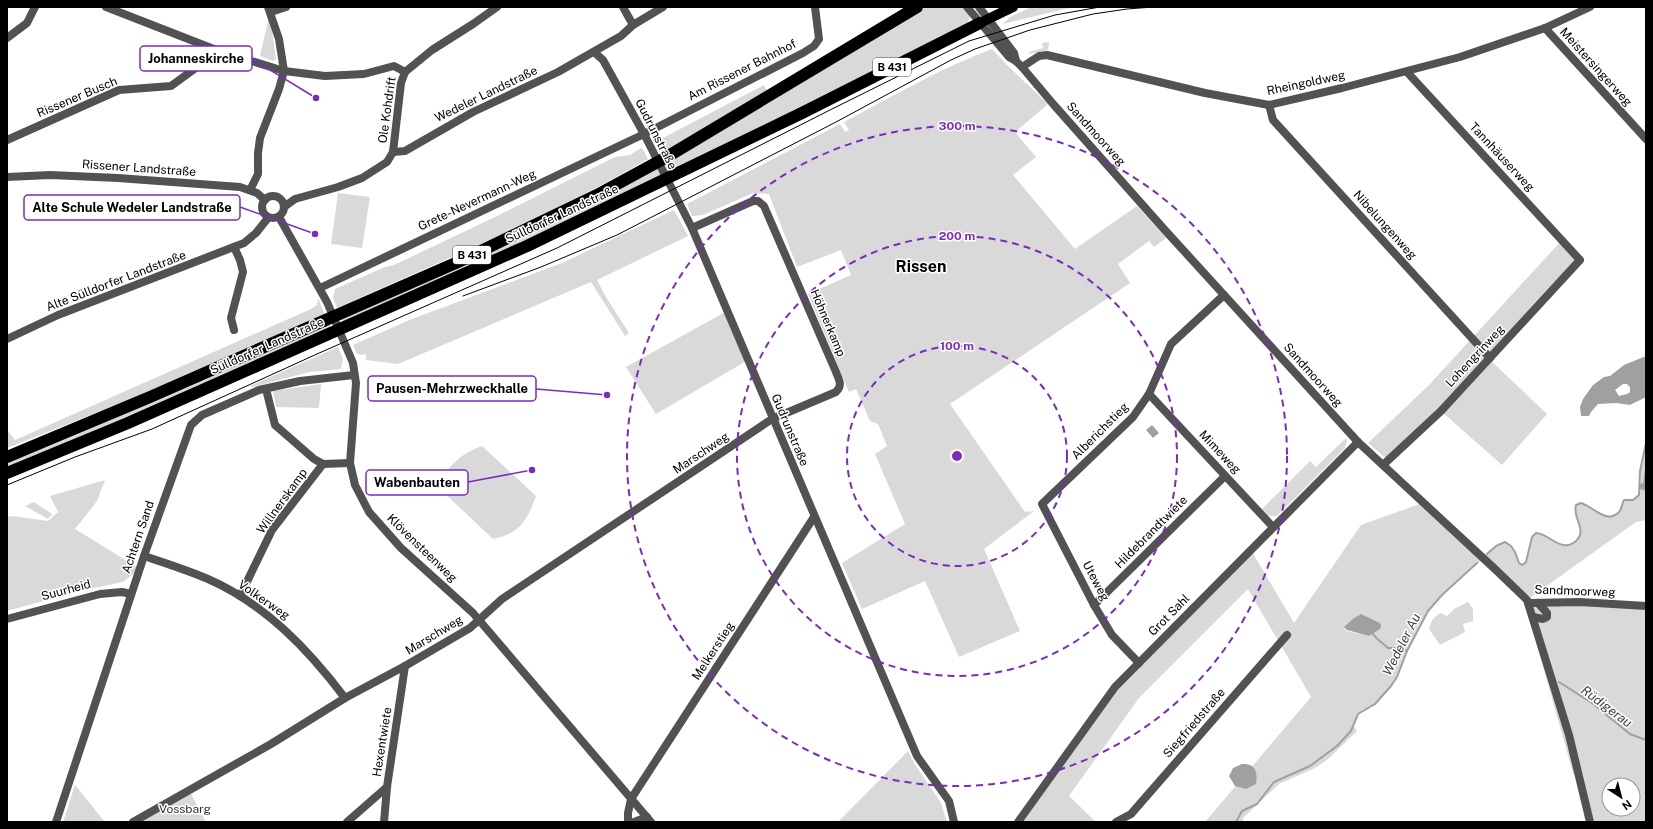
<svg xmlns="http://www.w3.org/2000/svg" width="1653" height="829" viewBox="0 0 1653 829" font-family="'Public Sans',sans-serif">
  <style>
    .green { fill: #d9d9d9; fill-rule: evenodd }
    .water { fill: #a0a0a0; fill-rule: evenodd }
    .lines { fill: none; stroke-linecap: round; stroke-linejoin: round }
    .stream { stroke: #a0a0a0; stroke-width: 2 }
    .minor { stroke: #525252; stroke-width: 8 }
    .major { stroke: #000; stroke-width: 10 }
    .highway { stroke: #000; stroke-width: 12 }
    .tram { stroke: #000; stroke-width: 1 }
    .ring { fill: none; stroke: #7b2cbf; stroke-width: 2; stroke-dasharray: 7 5 }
    .labels { text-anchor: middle; stroke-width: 3; stroke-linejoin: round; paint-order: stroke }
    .shield { fill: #fff; stroke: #4c4c4c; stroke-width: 1 }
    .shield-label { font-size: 11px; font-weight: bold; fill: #000 }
    .street-label { font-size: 12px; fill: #000; stroke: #fff }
    .park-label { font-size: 12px; fill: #303030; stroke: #fff }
    .water-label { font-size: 13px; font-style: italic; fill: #414141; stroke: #fff }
    .district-label { font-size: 16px; font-weight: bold; fill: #000; stroke: #fff }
    .centre { fill: #7b2cbf; stroke: #fff; stroke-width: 2 }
    .ring-label { font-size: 12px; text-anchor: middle; font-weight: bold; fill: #7b2cbf; stroke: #fff; stroke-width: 3; stroke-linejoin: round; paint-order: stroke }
    .leader { fill: none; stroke: #7b2cbf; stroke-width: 1.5 }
    .callout-dot { fill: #7b2cbf; stroke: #fff; stroke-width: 1.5 }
    .callout { fill: #fff; stroke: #7b2cbf; stroke-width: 1.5 }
    .callout-label { font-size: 13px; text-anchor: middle; font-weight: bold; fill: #000 }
  </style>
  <rect width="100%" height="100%" fill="#fff"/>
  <g class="green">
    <path d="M926,7H962L970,16L968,23L746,136L502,251L343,321L341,317L464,263L877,36Z"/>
    <path d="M1032,7H1073L1003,24L1010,17Z"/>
    <path d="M267,14L272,31L276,59L273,61L260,56L268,21Z"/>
    <path d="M1048,42L1049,43L1048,50L1029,54V52L1043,48L1042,43Z"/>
    <path d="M992,49L1006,64L1048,104L1015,132L1036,157L1013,175L1075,249L1137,206L1166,238L1154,247L1149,241L1118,264L1130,283L950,404L1025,512L1034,511L984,549L1020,631L959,657L925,581L862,609L842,563L905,524L875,454L887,446L878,424L870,421L856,389L849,392L808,294L851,275L841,250L797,267L769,194L753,193L703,215L692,216L687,204L840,124L845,132L849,130L844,122C893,96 941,68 992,49Z"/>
    <path d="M764,85L767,91L662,154L656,143L659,140Z"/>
    <path d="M641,148L643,149L648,159C549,217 442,261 337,308L333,298L335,289L385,267L394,265L493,218L615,157L630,155Z"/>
    <path d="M338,193L370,197L362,248L331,244Z"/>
    <path d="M674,210L688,236L597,280L606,297L629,333L625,336L591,282L398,364L366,360V354L361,355L357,354L353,345L412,319L562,263Z"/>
    <path d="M1562,240L1580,260L1489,359L1547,414L1502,465L1441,411L1388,460L1368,443L1429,385Z"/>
    <path d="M318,298L325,315L116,405L7,448V430L15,440L311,309L317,305Z"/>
    <path d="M727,311L748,360L656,414L626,367Z"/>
    <path d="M329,323L331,328L134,415L7,467V463L69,438Z"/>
    <path d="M338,347L343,359L341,369L309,372L253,387L250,386Z"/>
    <path d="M321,384L319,408L276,407L273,391Z"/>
    <path d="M1346,438L1347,441L1345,448L1277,516H1269L1262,509L1310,461L1316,467Z"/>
    <path d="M1646,443V520L1636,522L1527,600L1646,606V822H1590L1578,778L1573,773L1525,603L1484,558L1442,595L1428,611L1407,650L1397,677L1385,694L1375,704L1358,714L1353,725L1357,731L1328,759L1317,767L1279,784L1243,818V822H1205L1311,697L1248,589L1139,698L1069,796L1096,822H1018L1115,687L1251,550L1294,623L1361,525L1425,502L1484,555L1500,544L1505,542L1511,546L1515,552L1519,563L1522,565C1533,559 1527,540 1536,533C1549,533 1559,552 1574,542C1579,539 1581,535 1581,529C1579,521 1571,513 1577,504L1583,503L1593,511L1610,517L1619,513L1624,500H1633L1639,495L1640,471ZM1361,614L1380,623L1369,636L1347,631L1344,628L1354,618ZM1609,785H1633V809H1609Z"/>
    <path d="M482,446L536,496C527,521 520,533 493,539L439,488C445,467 462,453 482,446Z"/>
    <path d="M105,480L97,501L75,529L140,569L123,582L88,589L7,611V517L12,516L48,521L58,512L50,496Z"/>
    <path d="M34,502L52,514L48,519L25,506Z"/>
    <path d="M1468,602L1473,609V621L1463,624L1465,632C1456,637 1449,640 1440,645L1429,629L1432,620L1440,613L1447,616L1454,609Z"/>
    <path d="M908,751L914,763L941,803L947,822H838Z"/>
    <path d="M75,785L105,822H63Z"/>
    <path d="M189,790L206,822H140Z"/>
  </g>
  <g class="water">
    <path d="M1646,356V397L1630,405L1616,403L1598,404L1591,412L1589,416H1581L1580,407L1583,399L1593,385L1604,377L1610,376L1624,365ZM1623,384H1627L1630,387V392L1627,394L1619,396L1615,390Z"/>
    <path d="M1152,425L1159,433L1153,438L1146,430Z"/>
    <path d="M1646,462V491L1640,489V484L1643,483Z"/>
    <path d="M1361,614L1380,623L1381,626L1380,629L1369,636L1347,630L1344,627L1354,618Z"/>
    <path d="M1242,764C1255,763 1258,772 1256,784L1246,789L1235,786L1229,776L1233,768Z"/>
  </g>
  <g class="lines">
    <g class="stream">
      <path d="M1487,554L1496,546L1505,542L1511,546L1515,552L1519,563L1522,565L1526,562L1532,537L1536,533C1549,533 1561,554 1576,541C1588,529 1572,519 1576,505L1581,503C1592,506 1607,525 1619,512C1622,508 1622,504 1624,500H1633L1639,495L1640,471L1646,443"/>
      <path d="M1373,634C1378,641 1383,643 1388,648H1400L1407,651"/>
      <path d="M1559,682L1592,703L1630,734L1646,740"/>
      <path d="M1236,822L1242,811L1257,804L1274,782L1310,766L1337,746L1351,731L1358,714L1375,704L1391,686L1397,677L1407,651L1428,611L1442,595L1477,563"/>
    </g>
    <g class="minor">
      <path d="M106,7L219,51L284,71L325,76L364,74L394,66L405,72"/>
      <path d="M623,7L633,25"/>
      <path d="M967,7L1009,57L1016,61L1022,67L1054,105L1163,228L1358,442L1496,570L1527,600L1569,735L1590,822"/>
      <path d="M979,7L1014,53L1016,61"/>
      <path d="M271,12L286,7"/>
      <path d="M1545,28L1646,139"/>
      <path d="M7,38L27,23L35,7"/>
      <path d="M594,52L603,60L613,78L644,134L692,228L917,756L949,801L954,822"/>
      <path d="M1022,67L1039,56L1047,55L1205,93L1269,105L1342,88L1460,57L1545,28L1590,7"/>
      <path d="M405,72L432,50L473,24L497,7"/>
      <path d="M1269,105L1273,120L1490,358"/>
      <path d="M7,140L119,90L171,86L219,51"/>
      <path d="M393,152L405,151L473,112L558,72L621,36L633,25L663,7"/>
      <path d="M7,177L50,175L118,178L240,187L257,193L265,200"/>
      <path d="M250,190L258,174V153L260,138L279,89L284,71L279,39L268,7"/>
      <circle cx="273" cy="207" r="11"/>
      <path d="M284,207L295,199L338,187L362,178L387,162L393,152L401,83L405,72"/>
      <path d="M279,217L327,302L353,363L356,383L350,463L355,485L369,512L401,548L473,613L651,822"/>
      <path d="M234,247L240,260L243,272L231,318L234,330"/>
      <path d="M320,288L644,134L803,53L814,46L819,39L815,7"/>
      <path d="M7,339L58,315L244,243L256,233L268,218"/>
      <path d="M266,389L275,425L314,459L323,464L350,463"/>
      <path d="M1149,394L1273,527"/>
      <path d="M1383,465L1441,411L1580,260L1407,72"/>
      <path d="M144,556C165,563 187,570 208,579C265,604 308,649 345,698"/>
      <path d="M240,596L272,530L323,464"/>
      <path d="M1528,603L1580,602L1646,606"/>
      <path d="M1094,605L1225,476"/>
      <path d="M1533,617L1543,619L1547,617V613L1538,603"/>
      <path d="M7,619L100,594L122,592L131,594"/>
      <path d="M1139,663L1112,635L1094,605L1042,504L1133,417L1149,394L1171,344L1224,295"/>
      <path d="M56,822L144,556L191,425L202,415L259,390L300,381L354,375"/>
      <path d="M133,822L271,744L345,698L405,666L470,628L502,599L772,419L836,392C843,385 839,380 836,372L764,206L758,201H753L692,228"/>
      <path d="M347,822L387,787"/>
      <path d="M384,822L387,787L405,666"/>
      <path d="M628,822V813L631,799L814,517"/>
      <path d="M634,822L647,817"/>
      <path d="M1018,822L1115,687L1358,442"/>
      <path d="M1116,822L1131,814L1287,635"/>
    </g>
    <path class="major" d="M980,23L1013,7"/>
    <g class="highway">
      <path d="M7,457L150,397L458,262L597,195L665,158L917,7"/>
      <path d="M7,473L128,423L527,246L804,112L980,23"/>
    </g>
    <g class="tram">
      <path d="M463,296L541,267L617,235L836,122L951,60L975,49L1030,30L1093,14L1127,9L1153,7"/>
      <path d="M7,485L75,457L152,429L317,354L557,248L830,110L969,41L1055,15L1100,7"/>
    </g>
  </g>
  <g class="ring">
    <circle cx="957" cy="456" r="110"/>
    <circle cx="957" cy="456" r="220"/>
    <circle cx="957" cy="456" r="330"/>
  </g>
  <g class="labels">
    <g class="shield">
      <rect x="873" y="58" width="38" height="18" rx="3"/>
      <rect x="453" y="246" width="38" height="18" rx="3"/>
    </g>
    <g class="shield-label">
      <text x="892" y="71">B 431</text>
      <text x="472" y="259">B 431</text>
    </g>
    <g class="street-label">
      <text transform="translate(1596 67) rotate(48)" y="4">Meistersingerweg</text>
      <text transform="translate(742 70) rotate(-27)" y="4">Am Rissener Bahnhof</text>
      <text transform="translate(1306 83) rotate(-12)" y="4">Rheingoldweg</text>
      <text transform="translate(486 94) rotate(-26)" y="4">Wedeler Landstraße</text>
      <text transform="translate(77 97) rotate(-23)" y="4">Rissener Busch</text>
      <text transform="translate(387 110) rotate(-82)" y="4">Ole Kohdrift</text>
      <text transform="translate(656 134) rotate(63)" y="4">Gudrunstraße</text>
      <text transform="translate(1096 134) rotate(48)" y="4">Sandmoorweg</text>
      <text transform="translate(1502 157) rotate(47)" y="4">Tannhäuserweg</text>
      <text transform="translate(139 168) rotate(4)" y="4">Rissener Landstraße</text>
      <text transform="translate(477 200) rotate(-25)" y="4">Grete-Nevermann-Weg</text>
      <text transform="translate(562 214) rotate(-25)" y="4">Sülldorfer Landstraße</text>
      <text transform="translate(1385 225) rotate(48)" y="4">Nibelungenweg</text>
      <text transform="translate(116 281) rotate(-21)" y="4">Alte Sülldorfer Landstraße</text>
      <text transform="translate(828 323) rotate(67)" y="4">Höhnerkamp</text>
      <text transform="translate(267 346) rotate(-24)" y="4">Sülldorfer Landstraße</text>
      <text transform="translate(1475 356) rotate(-47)" y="4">Lohengrinweg</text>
      <text transform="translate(1313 375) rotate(48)" y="4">Sandmoorweg</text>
      <text transform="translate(790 430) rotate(67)" y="4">Gudrunstraße</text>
      <text transform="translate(1100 431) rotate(-45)" y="4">Alberichstieg</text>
      <text transform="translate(1220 452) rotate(47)" y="4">Mimeweg</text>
      <text transform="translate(701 453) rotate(-34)" y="4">Marschweg</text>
      <text transform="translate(282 501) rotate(-54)" y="4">Willnerskamp</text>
      <text transform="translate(1151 532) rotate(-45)" y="4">Hildebrandtwiete</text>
      <text transform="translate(138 537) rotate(-71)" y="4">Achtern Sand</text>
      <text transform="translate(422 548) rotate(44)" y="4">Klövensteenweg</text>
      <text transform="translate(1096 581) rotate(62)" y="4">Uteweg</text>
      <text transform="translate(66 590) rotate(-15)" y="4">Suurheid</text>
      <text transform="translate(1575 591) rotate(2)" y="4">Sandmoorweg</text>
      <text transform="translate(264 600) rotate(35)" y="4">Volkerweg</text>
      <text transform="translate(1169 615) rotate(-45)" y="4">Grot Sahl</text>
      <text transform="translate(434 635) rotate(-31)" y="4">Marschweg</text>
      <text transform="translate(713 651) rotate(-57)" y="4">Melkerstieg</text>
      <text transform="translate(1194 723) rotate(-49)" y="4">Siegfriedstraße</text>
      <text transform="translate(382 742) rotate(-81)" y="4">Hexentwiete</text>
    </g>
    <g class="park-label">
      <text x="185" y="813">Vossbarg</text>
    </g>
    <g class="water-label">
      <text transform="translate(1401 644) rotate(-63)" y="5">Wedeler Au</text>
      <text transform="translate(1607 706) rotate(37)" y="5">Rüdigerau</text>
    </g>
    <g class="district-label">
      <text x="921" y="272">Rissen</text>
    </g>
  </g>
  <circle cx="957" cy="456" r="6" class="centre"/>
  <g class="ring-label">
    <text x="957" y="130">300 m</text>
    <text x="957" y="240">200 m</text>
    <text x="957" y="350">100 m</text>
  </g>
  <path class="leader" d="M316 98L252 59M315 234L240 207M607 395L536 389M532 470L468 482"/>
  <g class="callout-dot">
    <circle cx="316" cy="98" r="4"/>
    <circle cx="315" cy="234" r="4"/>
    <circle cx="607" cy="395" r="4"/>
    <circle cx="532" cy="470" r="4"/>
  </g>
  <g class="callout">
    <rect x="140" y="46" width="112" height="25" rx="4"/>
    <rect x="24" y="195" width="216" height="25" rx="4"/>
    <rect x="368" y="376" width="168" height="25" rx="4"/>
    <rect x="366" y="470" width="102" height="25" rx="4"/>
  </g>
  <g class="callout-label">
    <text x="196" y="63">Johanneskirche</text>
    <text x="132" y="212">Alte Schule Wedeler Landstraße</text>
    <text x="452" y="393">Pausen-Mehrzweckhalle</text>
    <text x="417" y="487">Wabenbauten</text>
  </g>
  <rect width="1653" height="829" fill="none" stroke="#000000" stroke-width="16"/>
  <g transform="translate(1621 797) rotate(144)"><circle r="19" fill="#ffffff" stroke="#999999"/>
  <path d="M0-3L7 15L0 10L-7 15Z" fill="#000000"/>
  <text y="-6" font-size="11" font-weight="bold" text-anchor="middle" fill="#000000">N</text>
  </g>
</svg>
